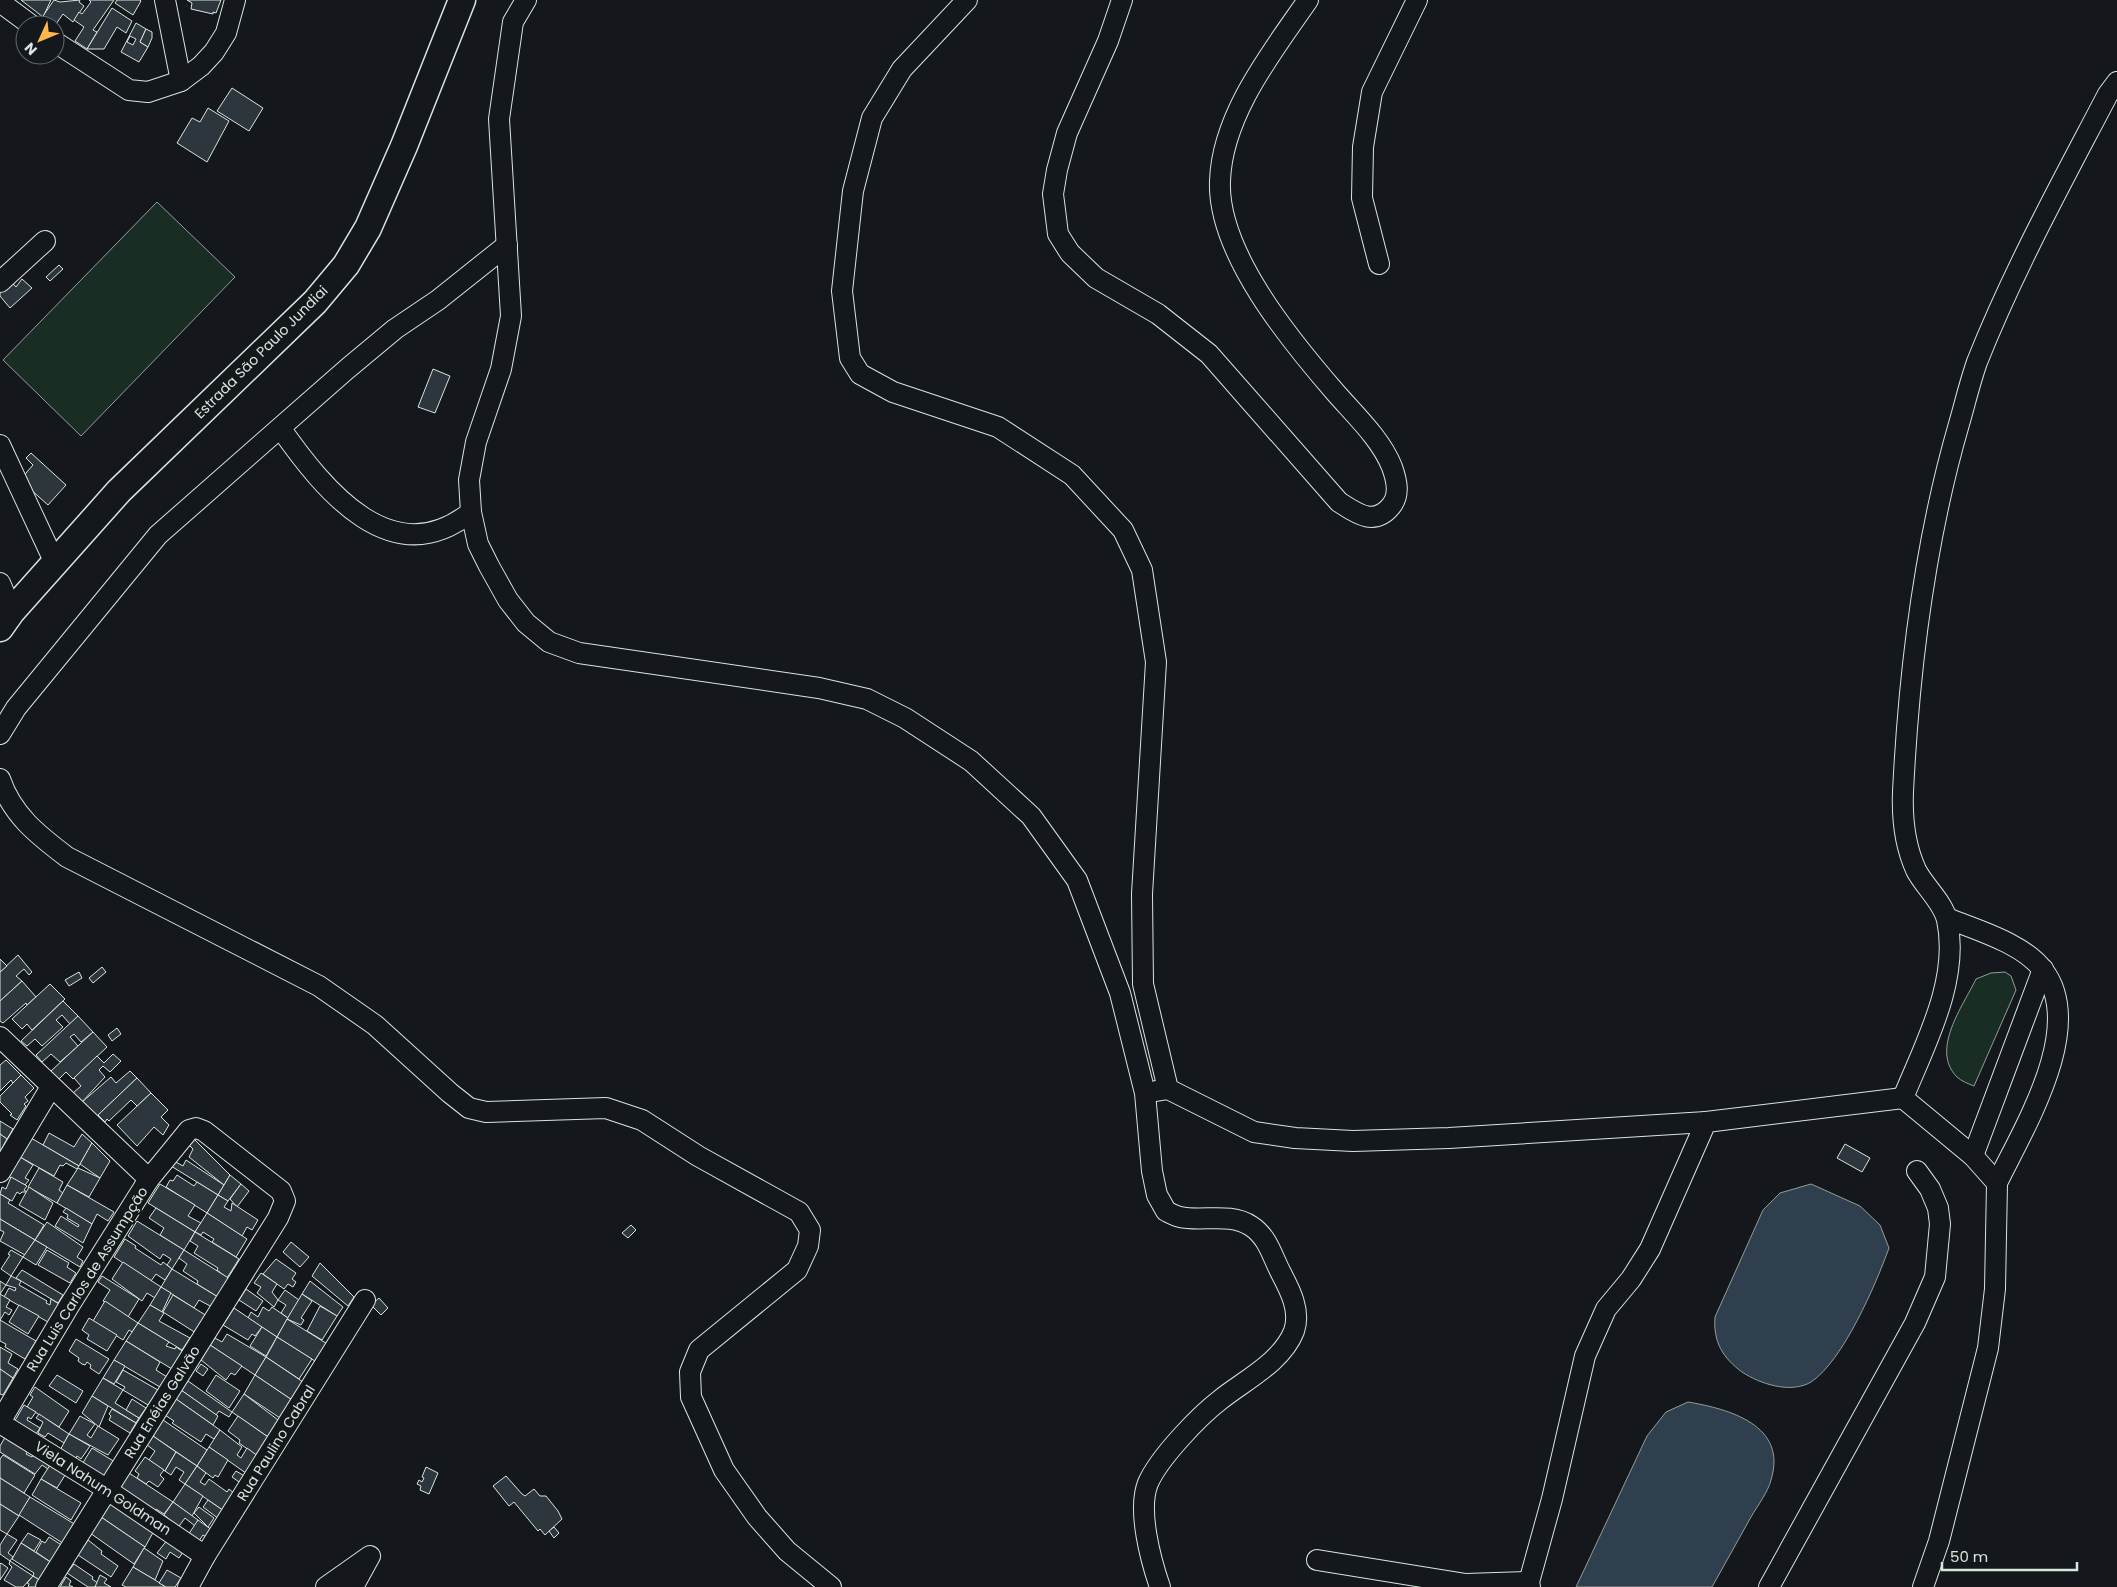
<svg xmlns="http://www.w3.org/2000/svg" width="2117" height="1587" viewBox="0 0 2117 1587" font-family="Poppins,sans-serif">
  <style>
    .green { fill: #1a2d24; stroke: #939e99 }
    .water { fill: #2f3f4d; stroke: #939e99 }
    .building { fill: #2c363c; stroke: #d8e6dc; fill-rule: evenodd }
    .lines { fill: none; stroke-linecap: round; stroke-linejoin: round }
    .minor-casing { stroke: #d8e6dc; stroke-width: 22 }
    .major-casing { stroke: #d8e6dc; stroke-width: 29 }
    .minor { stroke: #14181c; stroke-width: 20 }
    .major { stroke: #14181c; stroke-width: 26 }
    .labels { text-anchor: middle; stroke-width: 4; stroke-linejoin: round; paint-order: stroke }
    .street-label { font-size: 14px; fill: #d8e6dc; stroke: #14181c }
  </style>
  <rect width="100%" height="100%" fill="#14181c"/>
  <g class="green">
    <path d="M157,202L235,277L81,436L3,360Z"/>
    <path d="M2005,972L2011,976L2016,990L1974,1086C1969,1084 1961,1081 1957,1077C1930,1050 1963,1006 1976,979L1991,973Z"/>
  </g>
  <g class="water">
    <path d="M1811,1184L1860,1206L1880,1225L1889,1248C1876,1284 1843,1361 1811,1382C1791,1394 1760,1384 1742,1372C1723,1358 1713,1342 1715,1317L1763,1210L1780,1193Z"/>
    <path d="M1688,1402C1729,1409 1788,1425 1771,1480C1768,1492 1758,1505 1751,1517C1738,1540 1725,1564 1712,1587H1576L1647,1436L1666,1412Z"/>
  </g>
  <g class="building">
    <path d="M21,0H51L43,17Z"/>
    <path d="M54,0L60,2L80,0L79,2L84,6L73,22L63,14L56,24L43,16Z"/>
    <path d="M89,0H114L93,30L97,32L87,49L75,41L84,27L74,20L79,12L82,14L91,2Z"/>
    <path d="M117,0H140L141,1L133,15L115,3Z"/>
    <path d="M187,0H221L216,13L213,12V14L191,9L192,3Z"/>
    <path d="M112,8L132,21L126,33L117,27L104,49H87Z"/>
    <path d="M136,23L146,29L140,42L148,47L139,62L121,52ZM130,36L136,39L133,45L127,42Z"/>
    <path d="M146,29L152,32V38L148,47L140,42Z"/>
    <path d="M232,88L263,108L249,131L217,111Z"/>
    <path d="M208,108L229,121L207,162L177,143L192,118L200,122Z"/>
    <path d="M59,265L63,269L50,281L46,277Z"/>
    <path d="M8,278L16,287L22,279L32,288L10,308L0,296V286Z"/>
    <path d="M433,369L450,376L435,413L418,407Z"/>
    <path d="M31,453L66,485L48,505L20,480L33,465L26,458Z"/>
    <path d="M18,955L32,972L29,975L24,969L16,976L22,981L0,1001V972Z"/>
    <path d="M0,959L7,966L0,972Z"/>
    <path d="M102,967L106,972L93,983L89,978Z"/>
    <path d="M79,972L82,978L69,986L65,980Z"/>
    <path d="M22,981L36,997L27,1005L26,1003L3,1023L0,1021V1001Z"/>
    <path d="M50,984L65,999L32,1030L27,1024L22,1029L12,1019Z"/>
    <path d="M63,1001L78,1016L70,1024L62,1015L56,1020L63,1027L42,1046L35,1039L27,1046L21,1041Z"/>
    <path d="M78,1016L93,1032L81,1042L74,1034L70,1037L78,1046L60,1062L51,1054L42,1062L36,1055Z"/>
    <path d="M117,1028L121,1034L112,1041L108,1035Z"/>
    <path d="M93,1032L107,1047L73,1079L66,1072L59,1079L51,1071Z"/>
    <path d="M113,1054L121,1061L110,1072L103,1066L99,1070L105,1077L82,1102L73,1093L81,1086L74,1078L97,1056L104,1063Z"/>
    <path d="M6,1060L21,1075L13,1083L11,1080L0,1091V1065Z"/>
    <path d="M130,1071L137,1078L96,1117L82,1102L111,1077L116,1083Z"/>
    <path d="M21,1075L34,1088L25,1097L28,1101L24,1104L26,1106L17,1120L10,1115L12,1114L0,1102V1096Z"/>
    <path d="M137,1078L151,1093L137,1106L131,1100L109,1121L107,1119L105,1122L98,1115Z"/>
    <path d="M151,1093L168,1110L161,1117L169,1125L163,1135L154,1127L137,1146L117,1125Z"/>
    <path d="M0,1121L13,1129L7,1139L0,1134Z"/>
    <path d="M49,1133L74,1147L82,1134L92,1143L79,1166L43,1145Z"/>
    <path d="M0,1134L7,1139L0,1152Z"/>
    <path d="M191,1136L230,1175L224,1185L189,1157L193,1149L187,1143Z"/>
    <path d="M31,1138L79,1166L77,1169L66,1163L63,1166L60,1165L54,1176L20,1157Z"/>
    <path d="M92,1143L110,1161L100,1178L80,1164Z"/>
    <path d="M1845,1144L1870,1158L1862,1172L1837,1158Z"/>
    <path d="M20,1157L33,1165L25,1178L29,1180L25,1185L8,1176Z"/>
    <path d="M186,1160L224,1185L218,1195L171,1166L174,1161L183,1166Z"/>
    <path d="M39,1168L63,1182L59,1190L63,1193L57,1203L28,1187Z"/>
    <path d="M78,1168L100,1178L89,1197L67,1185Z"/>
    <path d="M177,1175L194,1186L197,1182L218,1195L207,1213L166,1187L170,1180L173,1181Z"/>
    <path d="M230,1175L241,1184L228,1201L218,1195Z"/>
    <path d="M11,1177L27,1186L24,1190L27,1192H22L20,1194L17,1192L12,1201L0,1194L2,1187L6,1189Z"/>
    <path d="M160,1184L195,1205L188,1216L201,1223L195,1232L148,1203Z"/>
    <path d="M241,1184L249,1191L237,1207L230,1199Z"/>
    <path d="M67,1185L114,1212L108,1221L97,1214L92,1224L57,1203Z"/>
    <path d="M29,1187L53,1203L45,1220L19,1205Z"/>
    <path d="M0,1194L10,1200L8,1203L44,1225L35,1240L0,1219Z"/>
    <path d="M218,1195L228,1201L224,1207L231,1211L232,1203L258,1220L252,1230L247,1227L242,1236L207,1213Z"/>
    <path d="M66,1208L92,1224L83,1243L55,1226L61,1216L78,1227L79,1225L67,1218L68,1215L63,1212Z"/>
    <path d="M156,1208L195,1232L184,1250L160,1235L164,1228L149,1218Z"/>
    <path d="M207,1213L247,1239L236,1257L212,1242L214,1239L203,1232L201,1235L195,1232Z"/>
    <path d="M0,1219L35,1240L25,1255L0,1241L4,1232L0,1230Z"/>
    <path d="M137,1221L184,1250L172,1269L167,1265L171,1259L163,1254L160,1259L128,1236Z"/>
    <path d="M47,1222L83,1247L77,1257L83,1261L80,1267L35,1240Z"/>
    <path d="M631,1225L636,1230L628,1238L622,1233Z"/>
    <path d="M195,1232L239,1259L227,1278L217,1270L218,1268L194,1253L198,1246L190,1241Z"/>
    <path d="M125,1239L136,1246L135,1248L161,1265L163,1262L172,1269L165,1280L156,1274L151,1281L114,1257Z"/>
    <path d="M35,1240L47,1247L36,1265L23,1257Z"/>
    <path d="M291,1242L309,1257L300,1267L283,1252Z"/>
    <path d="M11,1250L23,1257L11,1276L1,1269L10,1255L8,1254Z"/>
    <path d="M47,1250L69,1263L67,1267L76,1273L70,1283L38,1265Z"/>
    <path d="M184,1250L230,1279L218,1297L197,1284L198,1281L183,1271L187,1264L179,1258Z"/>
    <path d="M276,1259L296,1273L292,1279L296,1282L293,1287L288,1284L284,1289L263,1274Z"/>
    <path d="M123,1262L161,1287L155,1298L147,1293L142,1301L112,1279Z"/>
    <path d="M320,1263L354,1297L348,1306L312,1276Z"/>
    <path d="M172,1269L218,1297L212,1307L199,1300L194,1308L161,1287Z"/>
    <path d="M22,1270L63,1295L58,1303L16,1278Z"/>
    <path d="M261,1273L277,1284L272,1292L278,1300L274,1307L257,1293L261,1287L254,1283Z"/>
    <path d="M11,1276L21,1281L19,1285L47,1301L46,1303L50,1305L51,1299L59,1304L48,1322L4,1297L9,1288L15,1291L16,1288L6,1285Z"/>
    <path d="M102,1276L139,1299L128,1317L103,1301L110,1290L98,1282Z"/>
    <path d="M0,1281L6,1285L0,1294Z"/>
    <path d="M310,1281L343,1307L337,1316L302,1294Z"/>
    <path d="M161,1287L171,1293L162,1312L150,1305Z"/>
    <path d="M246,1289L263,1301L256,1311L239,1300Z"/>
    <path d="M285,1290L299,1300L288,1318L281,1313L286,1305L278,1300Z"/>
    <path d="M0,1294L10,1300L6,1307L12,1310L9,1315L5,1312L0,1320Z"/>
    <path d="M302,1294L312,1301L301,1318L304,1320L301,1325L287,1319Z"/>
    <path d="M173,1295L207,1316L196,1333L163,1312Z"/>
    <path d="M379,1298L388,1308L381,1315L371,1305Z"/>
    <path d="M105,1301L138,1323L132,1332L129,1330L123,1340L93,1321Z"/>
    <path d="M19,1305L39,1316L28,1334L9,1322Z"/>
    <path d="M150,1305L164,1313L159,1321L190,1338L182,1350L138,1323Z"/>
    <path d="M320,1306L337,1316L322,1340L307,1331Z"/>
    <path d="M263,1307L269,1311L272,1307L288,1318L277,1337L248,1318L251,1312L258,1317Z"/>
    <path d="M234,1308L262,1327L255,1336L252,1334L248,1340L223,1325Z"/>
    <path d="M89,1318L117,1335L107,1351L87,1339L89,1335L82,1330Z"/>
    <path d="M287,1319L329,1345L318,1363L277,1337Z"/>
    <path d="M0,1320L36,1341L25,1359L5,1347L6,1344L0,1341Z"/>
    <path d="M138,1323L169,1342L166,1346L175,1349L176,1347L184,1352L172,1369L126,1341Z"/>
    <path d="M262,1327L277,1337L266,1356L250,1346Z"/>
    <path d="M227,1334L266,1357L255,1375L210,1345L215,1338L222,1342Z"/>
    <path d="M277,1337L312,1359L299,1379L266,1357Z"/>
    <path d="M76,1339L109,1359L99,1374L90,1368L91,1365L87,1362L85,1365L82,1364L78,1361L79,1358L69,1351Z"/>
    <path d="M126,1341L160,1362L156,1370L167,1377L160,1387L114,1360Z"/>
    <path d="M210,1345L242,1366L235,1375L231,1373L226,1380L201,1360Z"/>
    <path d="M0,1347L12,1354L8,1363L18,1369L13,1378L0,1369Z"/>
    <path d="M266,1357L306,1384L295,1402L255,1375Z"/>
    <path d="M114,1360L125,1366L114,1384L103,1378Z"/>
    <path d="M201,1364L208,1369L203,1376L196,1371Z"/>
    <path d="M0,1369L13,1378L3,1395L0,1394Z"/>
    <path d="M123,1370L158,1390L148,1405L123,1390L125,1387L116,1382Z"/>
    <path d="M57,1375L83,1391L76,1403L49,1386Z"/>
    <path d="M216,1375L240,1391L229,1408L206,1391Z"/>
    <path d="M255,1375L295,1402L283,1420L244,1394Z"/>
    <path d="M103,1378L123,1390L115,1403L139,1418L136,1423L92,1396Z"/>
    <path d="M188,1381L232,1412L229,1417L219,1411L216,1415L181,1390Z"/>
    <path d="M35,1387L69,1411L59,1427L27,1407L33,1397L30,1395Z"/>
    <path d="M181,1390L218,1416L213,1425L176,1399Z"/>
    <path d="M244,1394L282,1423L271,1439L232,1412Z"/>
    <path d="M92,1396L108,1406L99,1427L82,1413Z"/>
    <path d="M132,1399L146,1408L139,1418L126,1410Z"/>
    <path d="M176,1399L220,1430L214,1439L206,1434L201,1442L172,1423L174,1421L165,1415Z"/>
    <path d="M24,1405L36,1412L31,1419L28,1417L27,1420L40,1428L34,1437L13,1424Z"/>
    <path d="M112,1409L136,1423L130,1433L109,1420L111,1416L109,1414Z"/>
    <path d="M39,1414L69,1434L64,1443L48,1433L45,1437L38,1433L43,1422L36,1418Z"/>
    <path d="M80,1416L95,1424L87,1435L91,1438L98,1426L119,1439L108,1455L69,1434Z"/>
    <path d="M238,1416L268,1437L256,1455L239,1443L240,1440L228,1431Z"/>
    <path d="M163,1420L207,1450L197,1466L153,1436Z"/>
    <path d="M220,1430L242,1447L237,1455L241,1458L247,1448L262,1459L250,1476L209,1447Z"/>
    <path d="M7,1434L28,1451L26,1454L32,1457L36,1450L53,1460L48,1469L42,1465L35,1474L0,1452V1446Z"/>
    <path d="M69,1434L90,1446L81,1459L77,1456L74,1462L59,1452Z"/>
    <path d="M153,1436L176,1452L165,1471L149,1460L155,1451L147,1445Z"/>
    <path d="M209,1447L228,1460L218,1477L215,1475L213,1478L197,1466Z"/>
    <path d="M92,1448L115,1462L104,1480L81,1466Z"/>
    <path d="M176,1452L197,1466L185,1484L179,1480L184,1472L176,1467L171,1475L165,1471Z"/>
    <path d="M3,1455L35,1475L24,1493L0,1478V1459Z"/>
    <path d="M145,1457L164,1470L160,1475L164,1479L158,1487L149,1481L146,1484L137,1478L139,1474L135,1471Z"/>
    <path d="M52,1462L67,1472L57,1488L41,1479Z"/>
    <path d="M197,1466L206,1473L200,1482L205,1485L209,1479L227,1492L229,1489L235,1494L224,1511L185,1484Z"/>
    <path d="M426,1467L438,1473L429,1494L420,1490L421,1486L417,1484L419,1480L422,1482L424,1478L422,1477Z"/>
    <path d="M236,1471L246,1477L242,1484L232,1477Z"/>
    <path d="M129,1473L173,1502L164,1514L156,1509L153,1514L117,1491Z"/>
    <path d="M506,1476L522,1494L525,1496L534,1489L540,1496H546L558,1511L562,1519L545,1535L540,1529L538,1531L514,1502L509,1506L493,1486Z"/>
    <path d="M0,1478L30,1497L19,1516L0,1504Z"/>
    <path d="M41,1479L81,1503L71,1520L32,1495Z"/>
    <path d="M185,1484L203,1496L192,1516L173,1502Z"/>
    <path d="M30,1497L76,1525L64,1544L19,1515Z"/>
    <path d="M112,1500L155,1529L145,1547L101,1517Z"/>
    <path d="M208,1500L224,1511L219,1519L203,1507Z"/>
    <path d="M173,1502L198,1520L195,1526L185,1518L177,1529L167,1523L169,1519L164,1515Z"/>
    <path d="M0,1504L19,1516L7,1534L0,1530Z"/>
    <path d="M199,1507L214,1518L208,1527L194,1513Z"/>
    <path d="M101,1517L145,1547L134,1564L90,1533Z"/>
    <path d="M198,1520L212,1530L206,1537L203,1535L196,1545L186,1538Z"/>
    <path d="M554,1527L559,1533L554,1538L549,1531Z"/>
    <path d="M28,1533L41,1540L34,1551L21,1543Z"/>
    <path d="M7,1534L17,1540L8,1553L13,1557L10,1561L0,1554V1545Z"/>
    <path d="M49,1537L63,1546L52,1563L36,1552L42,1541L45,1543Z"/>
    <path d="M168,1539L185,1549L179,1558L170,1552L166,1559L157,1553Z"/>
    <path d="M88,1540L102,1551L101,1554L118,1566L111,1577L78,1555Z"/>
    <path d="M21,1543L52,1563L41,1581L33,1576L34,1573L12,1559Z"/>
    <path d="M144,1548L163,1561L155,1580L133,1567Z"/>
    <path d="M10,1561L33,1576L23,1587H16L4,1580L12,1567L9,1564Z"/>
    <path d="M1,1563L8,1568L0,1580V1564Z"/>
    <path d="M74,1564L93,1577L92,1579L98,1583L95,1587H88L67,1573Z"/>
    <path d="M133,1567L155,1580L166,1587H126L122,1585Z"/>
    <path d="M167,1570L181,1578L175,1587H166L159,1583Z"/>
    <path d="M100,1575L107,1579L104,1583L111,1587H95Z"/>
    <path d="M33,1576L41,1581L38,1587H28L29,1584L27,1583Z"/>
    <path d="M66,1577L71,1581L69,1585L73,1587H60Z"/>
  </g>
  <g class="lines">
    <defs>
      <g id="minor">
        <path d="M165,0L181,81"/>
        <path d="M526,0L513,22L499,119L511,316L501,369L476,442L469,480L471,512L478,544L489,566L508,600L526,623L549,642L579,653L819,688L867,699L905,718L971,761L1031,816L1077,880L1120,993L1145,1093L1152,1171L1157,1195L1166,1211C1170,1213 1175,1216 1180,1217C1202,1222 1230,1212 1251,1226C1268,1237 1272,1256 1281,1273C1290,1290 1301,1311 1294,1331C1282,1362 1245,1380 1220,1400C1198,1417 1159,1458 1148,1483C1137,1510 1151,1561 1160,1587"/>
        <path d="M967,0L902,69L872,118L853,191L842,291L850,358L860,374L893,392L998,427L1072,475L1123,530L1142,570L1156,662L1142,894L1143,984L1168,1089"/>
        <path d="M1122,0L1108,41L1067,133L1057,170L1053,194L1058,234L1070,253L1096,278L1158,314L1209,354L1339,502C1356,513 1374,527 1391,506C1400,495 1397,481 1392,467C1381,439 1355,415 1335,392C1290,340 1217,252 1220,181C1222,115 1272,52 1308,0"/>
        <path d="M0,2L31,25"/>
        <path d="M55,42L129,90L148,92L181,81L201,66L214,52L226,33L235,0"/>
        <path d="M1379,264L1362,198L1363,147L1372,92L1417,0"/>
        <path d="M0,282L45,241"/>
        <path d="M281,429C324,490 392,575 471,512"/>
        <path d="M0,445L55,563"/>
        <path d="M0,583L12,611"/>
        <path d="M0,734L16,708L158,535L347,369L395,329L438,300L507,245"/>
        <path d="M0,779C12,815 38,835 67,857L319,986L375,1025L450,1093L469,1108L486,1112L606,1108L642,1120L698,1156L799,1212L810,1230L808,1246L797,1270L699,1350L690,1372L691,1397L724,1470L757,1517L787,1551L831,1587"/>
        <path d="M1947,918C1976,930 2023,943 2043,970C2087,1027 2023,1129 1997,1183"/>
        <path d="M0,1037L149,1179"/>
        <path d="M1156,1091L1168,1089L1254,1132L1295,1138L1353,1141L1449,1138L1706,1122"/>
        <path d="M1903,1098C1925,1044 1960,980 1947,920C1943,902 1924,886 1916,870C1905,846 1902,817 1903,792C1909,669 1925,541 1959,424C1965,403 1970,382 1977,362C2014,269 2062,182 2108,94L2117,82"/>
        <path d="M1973,1156L2043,969"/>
        <path d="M0,1172L51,1087"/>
        <path d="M0,1422L69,1306L149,1179L189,1130L196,1128L204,1131L281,1191L285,1201L278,1218L46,1587"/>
        <path d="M0,1423L100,1485L205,1556"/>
        <path d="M1317,1560L1466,1584L1529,1582"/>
        <path d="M188,1587L205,1556L365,1300"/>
        <path d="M326,1587L370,1556L353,1587"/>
        <path d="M1530,1587L1529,1582L1552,1499L1585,1356L1606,1309L1631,1279L1650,1249L1706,1122L1903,1098L1973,1156L1997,1183L1995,1289L1988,1348L1939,1541L1923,1587"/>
        <path d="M1769,1587L1915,1323L1935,1277L1940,1224L1938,1208L1930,1189L1917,1171"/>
      </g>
      <path id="major" d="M0,628L12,611L119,491L315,302L346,265L368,228L404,146L462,0"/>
    </defs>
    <use href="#minor" class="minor-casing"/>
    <use href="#major" class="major-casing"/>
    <use href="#minor" class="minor"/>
    <use href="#major" class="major"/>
  </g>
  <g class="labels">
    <g class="street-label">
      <text transform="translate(261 352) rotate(-45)" y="5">Estrada São Paulo Jundiai</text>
      <text transform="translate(87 1279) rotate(-58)" y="5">Rua Luis Carlos de Assumpção</text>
      <text transform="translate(162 1402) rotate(-58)" y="5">Rua Enéias Galvão</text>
      <text transform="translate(276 1443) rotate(-58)" y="5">Rua Paulino Cabral</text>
      <text transform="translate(103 1488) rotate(33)" y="5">Viela Nahum Goldman</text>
    </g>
  </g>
  <g transform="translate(40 40) rotate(226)"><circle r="24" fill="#14181c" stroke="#626a69"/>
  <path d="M0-4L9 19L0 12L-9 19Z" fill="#ffb74d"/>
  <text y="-8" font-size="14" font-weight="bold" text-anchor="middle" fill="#d8e6dc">N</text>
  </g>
  <path d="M1942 1562v8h135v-8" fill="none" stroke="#d8e6dc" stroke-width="2.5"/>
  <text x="1950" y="1562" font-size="15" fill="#d8e6dc" stroke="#14181c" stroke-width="4" paint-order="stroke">50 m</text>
</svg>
